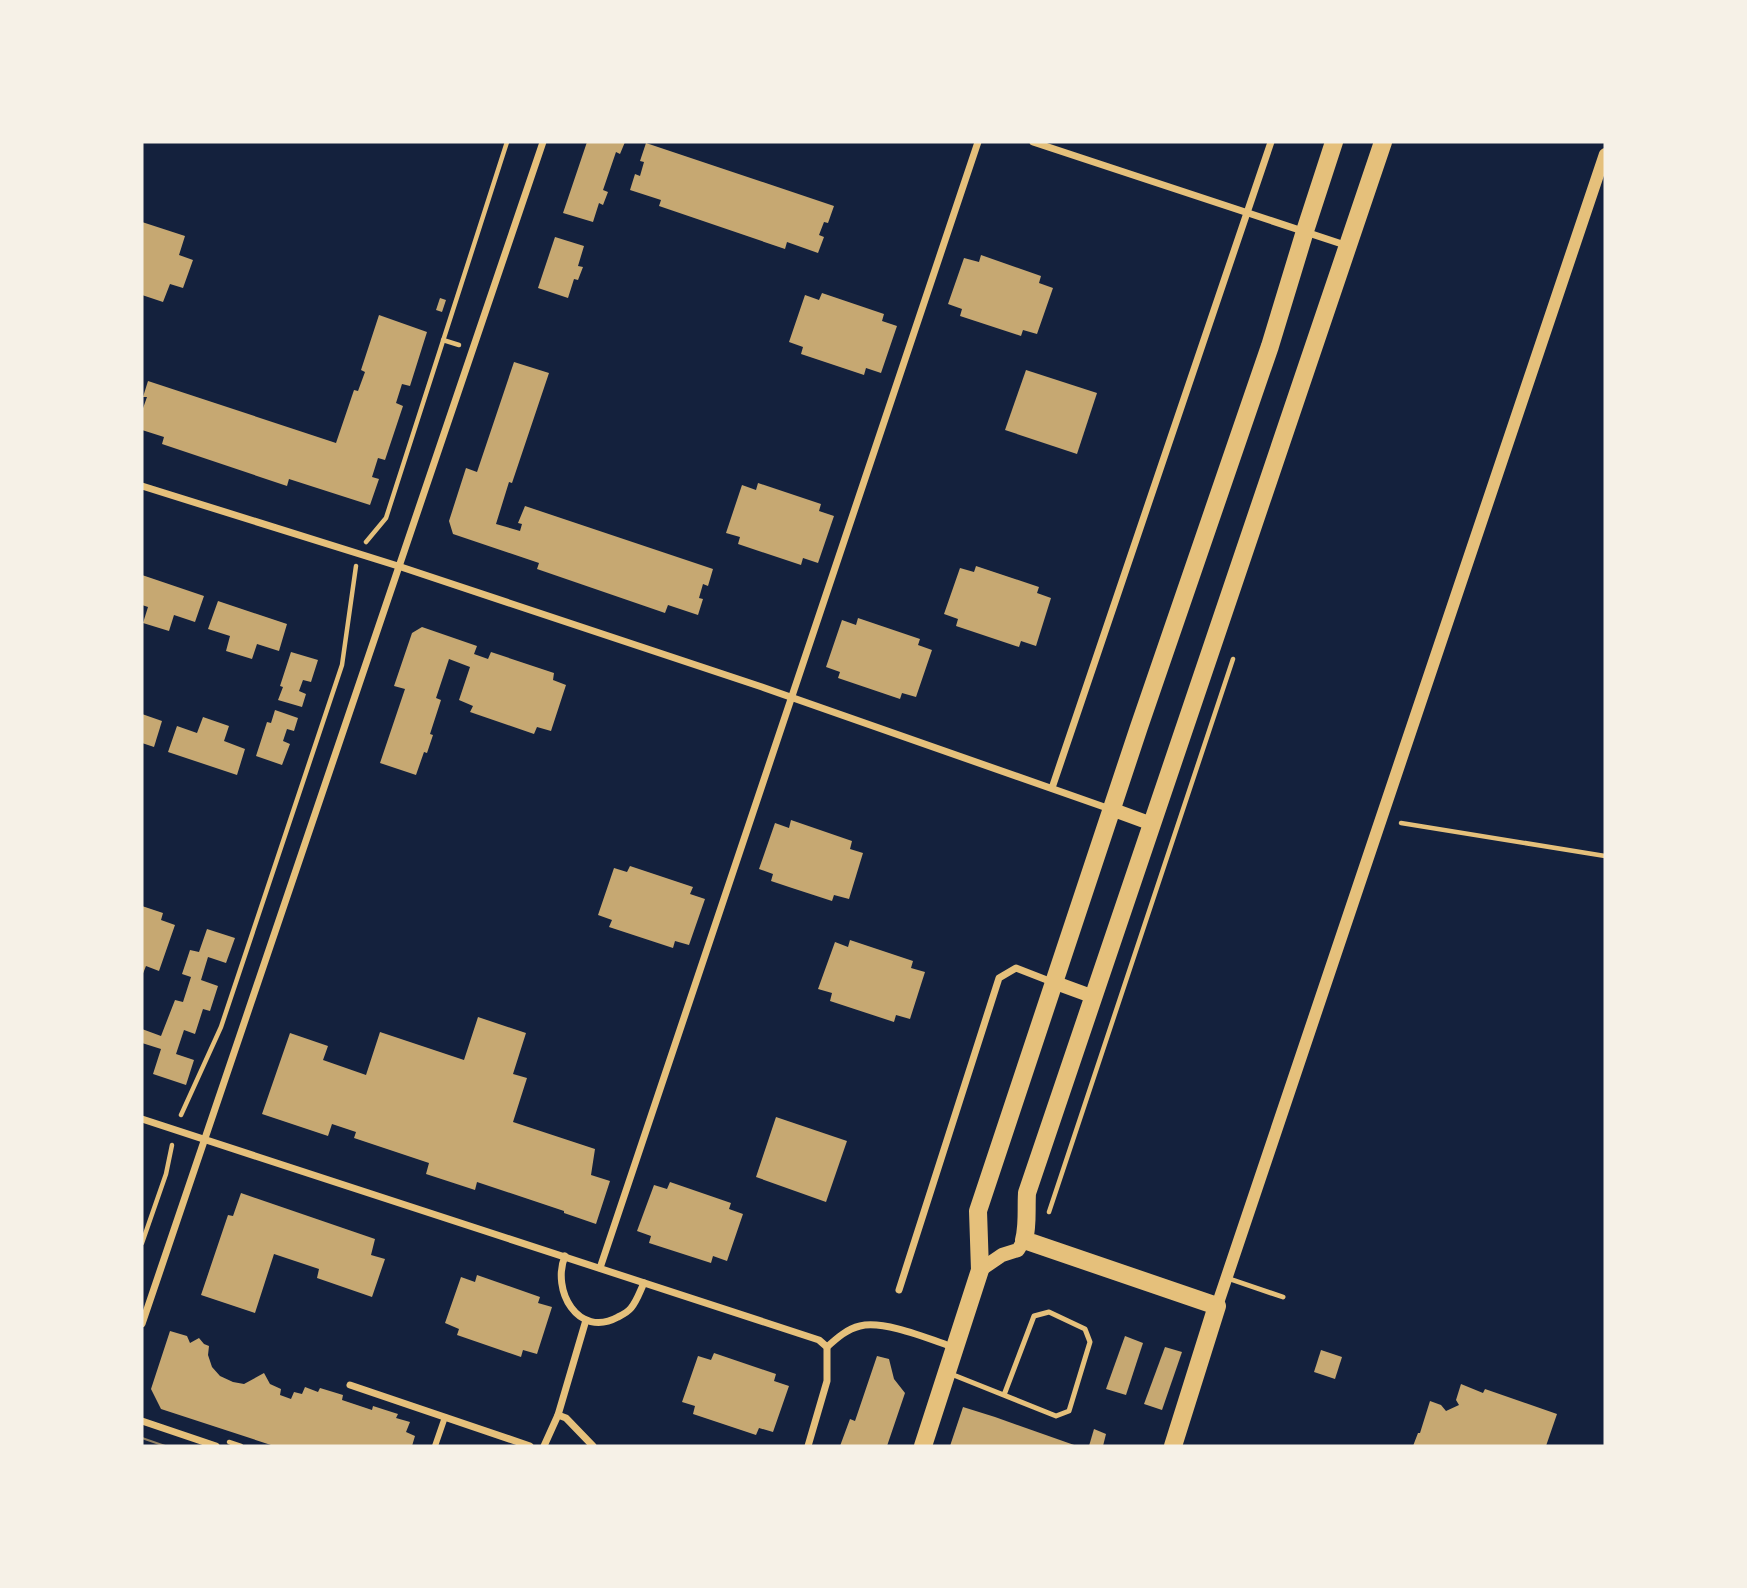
<svg xmlns="http://www.w3.org/2000/svg" width="1747" height="1588" viewBox="0 0 1747 1588" font-family="Signika,sans-serif">
  <style>
    .building { fill: #c6a872 }
    .lines { fill: none; stroke-linecap: round; stroke-linejoin: round }
    .path { stroke: #e5c07b; stroke-width: 4.5 }
    .service { stroke: #e5c07b; stroke-width: 5 }
    .pedestrian { stroke: #e5c07b; stroke-width: 6 }
    .minor { stroke: #e5c07b; stroke-width: 7 }
    .tertiary { stroke: #e5c07b; stroke-width: 12 }
    .secondary { stroke: #e5c07b; stroke-width: 14 }
    .primary { stroke: #e5c07b; stroke-width: 18 }
    .tram { stroke: #918062; stroke-width: 2 }
  </style>
  <rect width="100%" height="100%" fill="#14213d"/>
  <g class="building">
    <path d="M587,142H625L620,154L616,152L603,190L608,192L603,205L599,203L593,222L563,213Z"/>
    <path d="M646,143L834,206L828,223L824,222L819,235L824,237L818,253L787,242L785,249L659,206L661,200L630,190L635,174L640,176L644,162L640,161Z"/>
    <path d="M142,222L185,236L179,255L193,260L183,288L170,284L163,302L142,295Z"/>
    <path d="M555,237L584,246L578,266L583,267L578,280L574,279L568,298L538,288Z"/>
    <path d="M981,255L1041,276L1039,283L1053,288L1037,334L1023,330L1021,336L960,316L962,309L948,304L964,258L979,262Z"/>
    <path d="M822,293L884,314L882,321L897,326L881,373L866,368L864,375L801,354L803,347L789,342L805,295L819,300Z"/>
    <path d="M440,298L446,300L442,312L436,310Z"/>
    <path d="M379,315L427,332L410,386L402,384L396,403L403,406L385,460L378,458L372,477L379,479L370,505L289,479L287,486L162,444L164,437L142,430V411L147,397H143L148,381L336,443L354,390L358,391L365,372L361,370Z"/>
    <path d="M514,362L549,373L512,483L509,482L496,524L520,531L522,524L518,523L525,506L713,569L708,586L703,584L699,598L703,599L698,615L668,605L665,613L537,569L539,563L453,534L449,521L466,468L477,472Z"/>
    <path d="M1026,370L1097,393L1077,454L1005,430Z"/>
    <path d="M758,483L821,504L819,511L834,516L818,563L803,558L801,565L738,544L740,537L726,533L742,485L756,490Z"/>
    <path d="M976,566L1039,587L1037,593L1051,598L1036,646L1021,641L1019,647L956,626L958,619L944,614L960,568L974,572Z"/>
    <path d="M142,575L204,596L195,622L174,615L169,631L143,623L148,607L142,605Z"/>
    <path d="M218,601L287,624L279,651L257,644L252,659L226,651L230,636L208,629Z"/>
    <path d="M858,618L920,639L918,645L932,650L916,697L902,693L900,699L838,678L840,672L826,667L842,620L856,625Z"/>
    <path d="M422,627L477,646L474,654L488,659L491,652L554,673L553,680L566,685L551,731L537,727L534,734L470,712L473,706L459,700L470,667L449,659L436,698L441,700L430,734L433,735L427,753L424,752L416,775L380,763L405,689L394,686L412,633Z"/>
    <path d="M291,652L318,660L311,682L303,680L299,691L306,694L302,707L278,700L283,687L280,686Z"/>
    <path d="M275,710L298,718L294,731L287,729L283,741L290,744L282,765L256,756L267,722L271,723Z"/>
    <path d="M142,714L162,721L154,747L142,743Z"/>
    <path d="M203,717L229,726L224,741L245,749L237,775L168,752L177,726L197,733Z"/>
    <path d="M791,820L852,841L850,849L863,853L849,899L834,895L832,901L792,888L771,881L773,874L759,869L775,823L789,828Z"/>
    <path d="M630,866L693,887L690,894L705,899L689,945L675,941L673,948L609,927L612,920L598,915L614,868L627,872Z"/>
    <path d="M142,906L163,913L161,920L175,925L159,971L146,966L142,976Z"/>
    <path d="M207,929L235,938L226,963L208,957L201,980L218,986L210,1011L203,1009L195,1034L184,1030L176,1054L194,1060L186,1085L153,1074L161,1049L142,1043V1029L161,1036L175,1000L183,1002L191,977L182,974L190,950L199,952Z"/>
    <path d="M850,940L913,961L911,968L925,972L910,1019L896,1015L894,1022L830,1001L832,993L818,989L835,942L848,947Z"/>
    <path d="M478,1017L526,1033L513,1074L527,1078L513,1122L595,1149L591,1175L610,1181L596,1224L564,1213V1211L477,1182L475,1190L426,1174L429,1163L354,1138L356,1132L332,1124L328,1136L262,1114L290,1033L328,1046L323,1060L366,1075L380,1032L464,1060Z"/>
    <path d="M776,1117L847,1141L826,1202L756,1177Z"/>
    <path d="M670,1182L731,1203L729,1209L743,1214L727,1261L713,1256L711,1263L649,1243L651,1236L637,1231L654,1185L667,1189Z"/>
    <path d="M241,1193L375,1239L371,1255L385,1259L372,1297L317,1278L319,1269L274,1254L255,1313L201,1295L228,1215L233,1216Z"/>
    <path d="M477,1275L540,1297L538,1303L552,1307L537,1354L523,1350L521,1357L457,1335L459,1329L445,1323L461,1277L475,1282Z"/>
    <path d="M170,1331L187,1336L190,1343L199,1338L204,1344L209,1346L208,1355L212,1367L220,1376L233,1382L244,1384L264,1373L270,1384L281,1389L280,1395L291,1399L294,1392L302,1394L305,1387L318,1392L320,1388L343,1395L342,1400L372,1410L373,1406L398,1414L396,1418L410,1422L406,1432L415,1436L412,1446H274L161,1409L151,1389Z"/>
    <path d="M1125,1336L1143,1343L1126,1395L1106,1389Z"/>
    <path d="M1165,1347L1182,1352L1162,1410L1144,1404Z"/>
    <path d="M1321,1350L1342,1357L1335,1379L1314,1372Z"/>
    <path d="M714,1353L776,1374L774,1381L789,1386L773,1432L759,1428L756,1435L693,1414L695,1406L682,1402L698,1356L711,1360Z"/>
    <path d="M877,1356L889,1359L894,1379L905,1393L887,1446H840L850,1419L855,1421Z"/>
    <path d="M1461,1384L1483,1393L1485,1389L1557,1414L1546,1446H1413L1418,1433H1420L1430,1401L1441,1405L1446,1411L1459,1405L1456,1400Z"/>
    <path d="M963,1407L995,1417L1077,1446H950Z"/>
    <path d="M1094,1429L1106,1434L1103,1446H1089Z"/>
  </g>
  <g class="lines">
    <g class="path">
      <path d="M443,340L459,345"/>
      <path d="M366,542L386,518L507,142"/>
      <path d="M1401,823L1605,856"/>
      <path d="M181,1115L221,1027L342,665L356,566"/>
      <path d="M1049,1212L1233,659"/>
      <path d="M142,1243L166,1174L172,1145"/>
      <path d="M229,1442L241,1446"/>
    </g>
    <g class="service">
      <path d="M1227,1278L1283,1297"/>
      <path d="M951,1374L1056,1416L1069,1411L1090,1342L1085,1329L1049,1312L1034,1316L1004,1395"/>
    </g>
    <path class="pedestrian" d="M435,1446L445,1417"/>
    <g class="minor">
      <path d="M1033,142L1348,246"/>
      <path d="M142,486L398,566L762,687L1110,809"/>
      <path d="M1052,788L1271,142"/>
      <path d="M142,1119L819,1340L827,1347V1381L808,1446"/>
      <path d="M565,1256C551,1290 578,1339 618,1317C622,1315 628,1312 631,1308C637,1301 640,1291 644,1283"/>
      <path d="M600,1268L978,142"/>
      <path d="M899,1290L999,978L1016,968L1052,982"/>
      <path d="M142,1324L543,142"/>
      <path d="M827,1347C837,1338 847,1329 860,1326C884,1320 929,1339 953,1347"/>
      <path d="M350,1385L530,1446"/>
      <path d="M558,1415L566,1418L593,1446"/>
      <path d="M142,1421L216,1446"/>
      <path d="M544,1446L558,1415L586,1320"/>
    </g>
    <path class="tertiary" d="M1217,1306L1605,154"/>
    <g class="secondary">
      <path d="M1111,809L1152,824"/>
      <path d="M1053,982L1094,997"/>
      <path d="M980,1270L1002,1255L1018,1250L1024,1240"/>
    </g>
    <g class="primary">
      <path d="M923,1446L980,1270L978,1211L1139,727L1270,346L1305,231L1334,142"/>
      <path d="M1173,1446L1217,1306L1024,1240C1028,1225 1026,1210 1027,1193L1383,142"/>
    </g>
    <path class="tram" d="M142,1438L165,1446"/>
  </g>
  <rect width="1747" height="1588" fill="none" stroke="#f6f1e7" stroke-width="287"/>
</svg>
